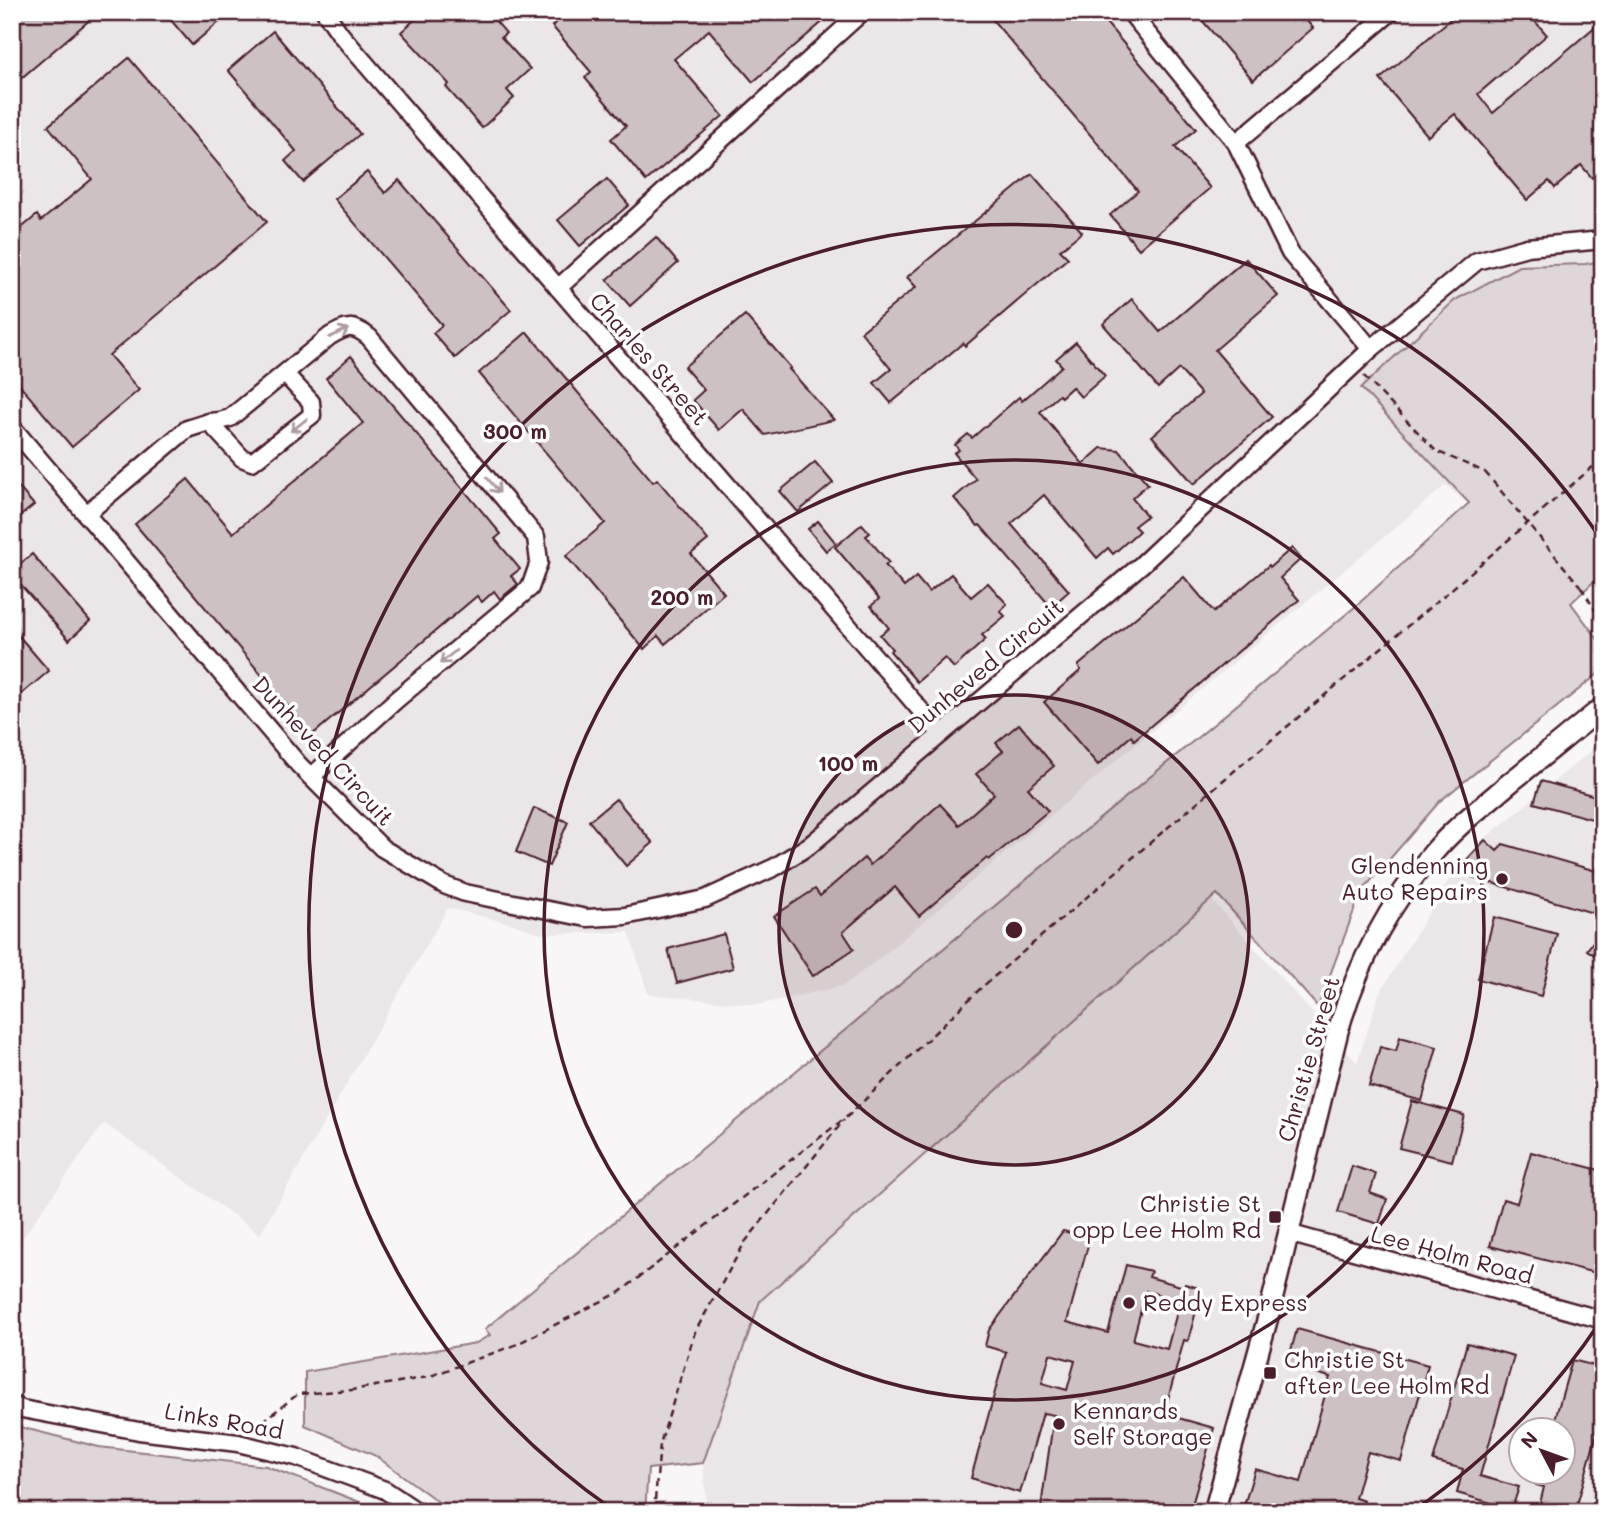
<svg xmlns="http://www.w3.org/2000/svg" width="1615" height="1524" viewBox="0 0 1615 1524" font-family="Mali,sans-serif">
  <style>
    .built { fill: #ebe6e8; fill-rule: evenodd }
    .green { fill: #ded6d9; stroke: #947a82; stroke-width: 2 }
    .building { fill: #cdc1c4; stroke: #4a1f2b; stroke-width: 2; fill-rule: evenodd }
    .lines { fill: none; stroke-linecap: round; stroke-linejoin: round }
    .minor-casing { stroke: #4a1f2b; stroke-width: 21 }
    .major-casing { stroke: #4a1f2b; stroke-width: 24 }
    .path { stroke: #4a1f2b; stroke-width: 2.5; stroke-dasharray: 7 5; stroke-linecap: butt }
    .minor { stroke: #fff; stroke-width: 16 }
    .major { stroke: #fff; stroke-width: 19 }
    .path-bridge { stroke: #4a1f2b; stroke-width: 2.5; stroke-dasharray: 7 5; stroke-linecap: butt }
    .oneway { stroke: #ae9aa0 }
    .ring { fill: none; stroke: #4a1f2b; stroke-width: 3.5 }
    .poi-dot { fill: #4a1f2b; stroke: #fff; stroke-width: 2.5 }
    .labels { text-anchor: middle; stroke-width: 7; stroke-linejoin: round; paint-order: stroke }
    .street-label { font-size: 23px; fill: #4a1f2b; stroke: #fff }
    .poi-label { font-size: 23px; fill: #4a1f2b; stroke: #fff; text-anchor: start }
    .centre { fill: #4a1f2b; stroke: #fff; stroke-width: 3.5 }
    .ring-label { font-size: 21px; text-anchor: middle; font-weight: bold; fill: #4a1f2b; stroke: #fff; stroke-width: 7; stroke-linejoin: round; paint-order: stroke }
  </style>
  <rect width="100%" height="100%" fill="#f8f6f7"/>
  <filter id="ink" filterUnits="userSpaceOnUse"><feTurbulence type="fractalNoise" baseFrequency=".0143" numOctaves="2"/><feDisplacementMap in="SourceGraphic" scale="14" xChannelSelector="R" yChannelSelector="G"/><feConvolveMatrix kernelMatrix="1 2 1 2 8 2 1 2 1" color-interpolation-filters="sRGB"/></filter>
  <g filter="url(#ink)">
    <g class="built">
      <path d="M12,12H1603V400L1471,506L1446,485L881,957L843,986L757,1005L648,994L629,932L542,934L509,923L448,908L260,1234L104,1123L12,1253Z"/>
      <path d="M1603,741V1512H707L703,1463L760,1301L1211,899L1357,1063L1379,994L1452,875L1488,836ZM1520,1430H1562V1472H1520Z"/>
    </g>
    <g class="green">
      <path d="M1603,261V573L1571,603L1603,646V670L1440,801L1361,892L1318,1007L1217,894L760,1301L703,1463L648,1469L645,1512H452L376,1456L305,1425V1372L476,1343L490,1335L485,1329L1356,606L1469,503L1361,388L1455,300L1519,266L1585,264Z"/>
      <path d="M12,1425L99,1447L266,1466L370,1506L378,1512H12Z"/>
    </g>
    <g class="building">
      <path d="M24,12H99L12,86V22Z"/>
      <path d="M164,12H231L192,45Z"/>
      <path d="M423,12H488L506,33L501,37L530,69L507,90L514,98L482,128L446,87L449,84L401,32Z"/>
      <path d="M568,12H834L753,82L709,30L674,59L723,116L646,181L611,139L626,126L585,78L591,72L552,26Z"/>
      <path d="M998,12H1097L1196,129L1175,147L1210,188L1139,249L1110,215L1138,191L991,18Z"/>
      <path d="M1195,12H1299L1313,28L1253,80Z"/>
      <path d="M1459,12H1527L1547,35L1478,94L1493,113L1603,20V170L1592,178L1581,165L1555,188L1549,181L1527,200L1455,114L1428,136L1380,79Z"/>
      <path d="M273,31L360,134L303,182L285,161L296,151L228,70Z"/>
      <path d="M129,58L267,222L109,355L139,390L72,447L12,376V236L37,215L41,221L92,179L48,126Z"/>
      <path d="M367,172L385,193L399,180L511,310L455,358L433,333L442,325L334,199Z"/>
      <path d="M1032,174L1082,232L1060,250L1068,258L965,346L963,343L891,403L874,383L891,369L861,332L916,287L907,277Z"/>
      <path d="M607,179L629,205L580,246L558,220Z"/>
      <path d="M656,237L678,263L630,306L607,280Z"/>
      <path d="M1246,259L1278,296L1215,350L1272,417L1194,484L1152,436L1201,394L1179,369L1158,388L1103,324L1132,299L1160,332Z"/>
      <path d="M745,315L791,368L789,369L834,420L765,435L743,409L719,430L693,400L704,390L684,367Z"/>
      <path d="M527,332L653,482L657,479L708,540L691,554L724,593L665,644L658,636L644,649L566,556L605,523L479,373Z"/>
      <path d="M1076,342L1105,376L1081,397L1072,387L1061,397L1059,395L1040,412L1083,464L1101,448L1119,450L1148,484L1132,498L1147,516L1134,526L1139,531L1113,554L1108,548L1097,558L1044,495L1011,524L1069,591L1051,607L980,525L978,526L954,498L976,479L954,453L959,450L955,445L968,434L972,438L1019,397L1022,401L1062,366L1056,359Z"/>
      <path d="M351,356L501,534L495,539L520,569L511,576L518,584L500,599L494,591L482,602L477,596L312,735L135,524L188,479L233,533L363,423L326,378Z"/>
      <path d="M815,462L833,483L798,512L780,491Z"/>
      <path d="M12,480L34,505L12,523Z"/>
      <path d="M818,521L836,543L826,551L808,529Z"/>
      <path d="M862,524L870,533L866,536L889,563L885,565L904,587L916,577L929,592L951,574L971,597L988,583L1007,604L1000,611L1005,616L982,635L986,639L954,668L945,658L917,682L890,651L892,649L880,635L889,628L871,606L879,599L835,547Z"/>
      <path d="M1292,548L1301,559L1280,578L1299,600L1134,740L1131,736L1098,765L1044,702L1081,670L1078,666L1184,577L1214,612L1269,565L1270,567Z"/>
      <path d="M32,554L90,621L69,640L12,575V571Z"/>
      <path d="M12,628L49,671L12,702Z"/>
      <path d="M1019,724L1054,766L1028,788L1048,811L989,860L987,858L919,916L895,887L843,932L854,949L813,976L774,916L815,889L820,896L864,858L870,865L940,804L959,825L994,794L976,774L1003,751L996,743Z"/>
      <path d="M1541,781L1603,798V822L1534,803Z"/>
      <path d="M616,799L653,843L626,866L589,821Z"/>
      <path d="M534,808L568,822L549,866L516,852Z"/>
      <path d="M1485,840L1497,851L1503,844L1603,873V916L1472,877V875L1462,865Z"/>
      <path d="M1494,917L1557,934L1541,996L1478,979Z"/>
      <path d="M1603,928V961L1587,950Z"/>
      <path d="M724,934L733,968L677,983L668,949Z"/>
      <path d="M1400,1037L1437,1047L1422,1101L1369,1086L1380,1047L1396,1051Z"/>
      <path d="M1412,1101L1464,1115L1452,1161L1399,1148Z"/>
      <path d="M1531,1152L1603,1171V1275L1490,1246L1503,1199L1517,1203Z"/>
      <path d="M1352,1166L1376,1174L1370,1193L1387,1199L1379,1224L1338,1212Z"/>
      <path d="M1063,1231L1090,1238L1067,1322L1108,1333L1126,1265L1151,1271L1149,1277L1184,1287L1185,1284L1202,1289L1188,1341L1184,1340L1164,1414L1214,1428L1190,1512H1077L1041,1507L1054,1415L1043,1413L1020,1493L971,1478L1006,1352L985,1346L989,1330ZM1146,1291L1180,1301L1167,1349L1133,1340ZM1050,1354L1075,1361L1067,1390L1042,1383Z"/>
      <path d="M1297,1329L1428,1365L1401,1461L1368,1452L1355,1498L1364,1501L1361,1512H1242L1255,1469L1301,1482L1330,1377L1287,1365Z"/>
      <path d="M1467,1343L1514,1356L1480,1476L1519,1487L1512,1509L1457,1493L1463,1469L1433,1461Z"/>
      <path d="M1572,1360L1603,1368V1412L1575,1512H1538L1544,1487L1536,1485L1540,1472H1563V1430H1552Z"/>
    </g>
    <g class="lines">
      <defs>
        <g id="minor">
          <path d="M325,12L341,35L941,734"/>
          <path d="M1130,12L1236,143L1290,253L1371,349"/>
          <path d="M1236,143L1391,12"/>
          <path d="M558,288L862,12"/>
          <path d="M209,422L242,458L252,462L312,415L311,402L285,374"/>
          <path d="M12,427L299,765L382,848L444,885L465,893L587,918L625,916L705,899L775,867L810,845L1141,565L1371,349L1477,261L1527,247L1603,240"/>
          <path d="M86,514L187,429L209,422L220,421L230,418L330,336C348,326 352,324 369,337L536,537L539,562L530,588L396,700L311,777"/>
          <path d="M1288,1233L1603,1320"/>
          <path d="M12,1405L22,1409L139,1431L238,1443L296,1457L385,1490L418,1512"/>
        </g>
        <path id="major" d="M1214,1512L1268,1317L1338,1031C1357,965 1388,905 1433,853C1456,826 1485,804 1512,781C1542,757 1572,732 1603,707"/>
      </defs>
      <use href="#minor" class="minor-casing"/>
      <use href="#major" class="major-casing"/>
      <g class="path">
        <path d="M1364,376L1436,451L1485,472"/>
        <path d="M1581,587L1603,623"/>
        <path d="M253,1429L298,1394L352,1390L428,1377L515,1345L620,1292L849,1115L981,988L1208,793L1447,593L1603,458"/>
        <path d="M654,1512L660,1444L695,1332L745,1242L844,1120"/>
      </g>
      <use href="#minor" class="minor"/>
      <use href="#major" class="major"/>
      <path class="path-bridge" d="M1485,472L1581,587"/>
    </g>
    <defs><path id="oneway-shaft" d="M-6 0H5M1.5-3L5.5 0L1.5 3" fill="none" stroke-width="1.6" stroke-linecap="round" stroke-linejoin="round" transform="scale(1.75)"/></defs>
    <g class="oneway">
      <use href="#oneway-shaft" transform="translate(339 333) rotate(-25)"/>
      <use href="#oneway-shaft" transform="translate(299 425) rotate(142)"/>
      <use href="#oneway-shaft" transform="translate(493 485) rotate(50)"/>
      <use href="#oneway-shaft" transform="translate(448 657) rotate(140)"/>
    </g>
  </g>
  <circle cx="1014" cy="930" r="235" fill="#4a1f2b" fill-opacity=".12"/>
  <g class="ring">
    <circle cx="1014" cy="930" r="235"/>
    <circle cx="1014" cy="930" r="470"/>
    <path d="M1602 1319A705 705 0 0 1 1413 1511M615 1511A705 705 0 1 1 1602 541"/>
  </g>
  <g class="poi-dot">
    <circle cx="1502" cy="879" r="7"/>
    <rect x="1268" y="1210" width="14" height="14" rx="3.5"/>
    <circle cx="1129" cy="1303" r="7"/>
    <rect x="1263" y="1366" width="14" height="14" rx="3.5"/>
    <circle cx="1059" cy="1424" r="7"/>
  </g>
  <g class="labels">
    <g class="street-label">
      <text transform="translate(649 359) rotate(49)" y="8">Charles Street</text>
      <text transform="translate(986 666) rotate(-40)" y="8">Dunheved Circuit</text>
      <text transform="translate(323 751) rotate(47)" y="8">Dunheved Circuit</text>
      <text transform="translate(1309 1059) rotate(-74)" y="8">Christie Street</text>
      <text transform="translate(1452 1255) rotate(15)" y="8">Lee Holm Road</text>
      <text transform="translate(224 1421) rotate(10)" y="8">Links Road</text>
    </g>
    <g class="poi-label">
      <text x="1488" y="874" text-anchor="end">Glendenning<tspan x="1488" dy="26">Auto Repairs</tspan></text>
      <text x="1261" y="1212" text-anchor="end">Christie St<tspan x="1261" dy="26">opp Lee Holm Rd</tspan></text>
      <text x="1143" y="1311">Reddy Express</text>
      <text x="1284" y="1368">Christie St<tspan x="1284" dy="26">after Lee Holm Rd</tspan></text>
      <text x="1073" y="1419">Kennards<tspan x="1073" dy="26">Self Storage</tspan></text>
    </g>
  </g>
  <circle cx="1014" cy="930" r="10" class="centre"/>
  <g class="ring-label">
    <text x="515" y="439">300 m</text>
    <text x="682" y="605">200 m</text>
    <text x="848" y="771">100 m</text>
  </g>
  <rect width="1615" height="1524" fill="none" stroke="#fff" stroke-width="42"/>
  <rect x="21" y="21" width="1573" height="1482" fill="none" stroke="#4a1f2b" stroke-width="2.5" filter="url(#ink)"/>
  <g transform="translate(1542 1451) rotate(311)"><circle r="33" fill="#ffffff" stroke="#b7a5aa" stroke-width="2"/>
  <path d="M0-5L12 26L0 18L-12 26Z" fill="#4a1f2b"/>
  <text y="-10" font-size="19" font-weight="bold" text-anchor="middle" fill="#4a1f2b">N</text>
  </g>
</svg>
